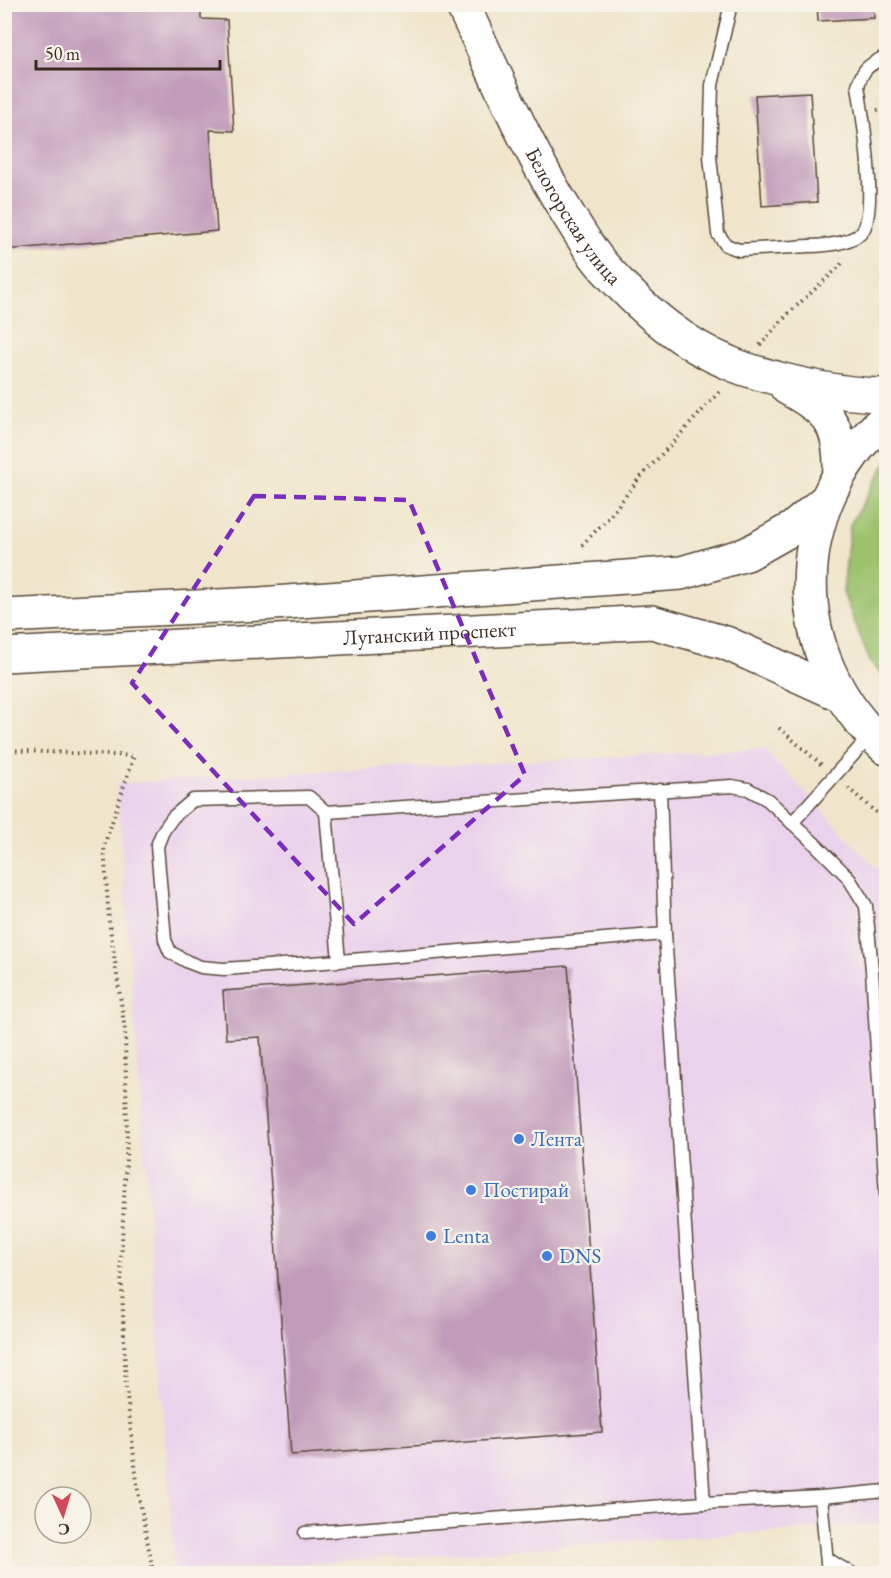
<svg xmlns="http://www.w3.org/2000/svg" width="891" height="1578" viewBox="0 0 891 1578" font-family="'EB Garamond',serif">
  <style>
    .built { fill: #ead1ec }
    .green { fill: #9cc26d; stroke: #6c7646; stroke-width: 1.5 }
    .building { fill: #c19bba }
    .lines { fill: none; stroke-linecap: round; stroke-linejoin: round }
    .lane-casing { stroke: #564638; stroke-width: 15 }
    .secondary-casing { stroke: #564638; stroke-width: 36 }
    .path { stroke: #564638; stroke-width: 4; stroke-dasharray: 1.5 4.5; stroke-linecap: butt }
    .lane { stroke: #fff; stroke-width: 12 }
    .secondary { stroke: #fff; stroke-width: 33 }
    .marked { fill: none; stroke: #7b2cbf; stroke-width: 4.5; stroke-dasharray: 12 8; stroke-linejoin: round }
    .shop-dot { fill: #3f7fe0; stroke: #f7f3e8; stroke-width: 2 }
    .labels { text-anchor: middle; stroke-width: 4.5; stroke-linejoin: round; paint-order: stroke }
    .street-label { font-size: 21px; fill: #3b2a1e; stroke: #f7f3e8 }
    .shop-label { font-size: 21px; fill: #366cbe; stroke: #f7f3e8; text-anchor: start }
  </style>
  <rect width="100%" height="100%" fill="#f7f3e8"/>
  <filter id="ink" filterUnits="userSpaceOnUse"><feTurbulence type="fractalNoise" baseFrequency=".0167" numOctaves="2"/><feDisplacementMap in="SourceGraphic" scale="12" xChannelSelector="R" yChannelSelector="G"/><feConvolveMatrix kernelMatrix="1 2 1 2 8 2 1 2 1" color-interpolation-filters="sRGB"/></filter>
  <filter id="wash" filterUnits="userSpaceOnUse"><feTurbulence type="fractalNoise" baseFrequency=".008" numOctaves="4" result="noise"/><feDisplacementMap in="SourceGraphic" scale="24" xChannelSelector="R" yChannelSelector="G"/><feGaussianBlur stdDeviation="1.35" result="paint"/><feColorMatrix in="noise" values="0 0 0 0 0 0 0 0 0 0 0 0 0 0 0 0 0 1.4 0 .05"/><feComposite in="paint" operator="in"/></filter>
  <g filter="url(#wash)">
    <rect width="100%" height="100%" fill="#f0e5cb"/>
    <path class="built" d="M764,749L886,878V1524L175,1573L117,784L257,775Z"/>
    <path class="green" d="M886,463V679L870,661L843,593L850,525Z"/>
    <g id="blocks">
      <g class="building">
        <path d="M4,4H201V19L227,20L234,131L210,130L217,231L4,250Z"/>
        <path d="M817,4H873L874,18L818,21Z"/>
        <path d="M810,92L817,202L762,206L755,95Z"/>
        <path d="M568,966L602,1432L291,1455L260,1037L226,1039L223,991Z"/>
      </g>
    </g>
  </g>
  <g filter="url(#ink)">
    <use href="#blocks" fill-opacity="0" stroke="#564638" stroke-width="1.5"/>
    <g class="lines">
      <defs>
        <g id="lane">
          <path d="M731,4L712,85L710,156L718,234L726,245L739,250C757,249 776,248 794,247C816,245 842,247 860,234C880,219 862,111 858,86C863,67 870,65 886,56"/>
          <path d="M660,790L665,934"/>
          <path d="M326,812L339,961L665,934L704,1503L821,1497L886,1491"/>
          <path d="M792,823L871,735"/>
          <path d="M339,961L224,969L201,967L188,962L170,952L165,940L157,846L163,831L173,817L193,800L309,797L326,812L732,786L748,789L768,800L815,844L848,877L866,906L872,970L886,1194"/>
          <path d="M821,1497L828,1574"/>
          <path d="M305,1533L704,1503"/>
          <path d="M828,1559L837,1565L853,1574"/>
        </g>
        <g id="secondary">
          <path id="s1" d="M462,4C496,75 527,149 569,216C580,233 591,253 605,268C638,305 681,343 727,362C744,370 761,374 779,379C814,388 850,395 886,395"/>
          <path d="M787,388C829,411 841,424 840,473"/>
          <path d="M886,418C785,508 785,658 886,748"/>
          <path d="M4,616L260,604L681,573L747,554L793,528L827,499"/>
          <path id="s2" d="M4,655L652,622L726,643L841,695"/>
        </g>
      </defs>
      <use href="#lane" class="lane-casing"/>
      <use href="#secondary" class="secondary-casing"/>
      <g class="path">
        <path d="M877,110L886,108"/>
        <path d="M760,345L789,313L840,266L843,261"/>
        <path d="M582,545L610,516L637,481L722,389"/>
        <path d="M779,728L822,765"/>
        <path d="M4,750L134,756L104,846L109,921L125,1030L127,1136L121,1264L126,1388L138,1491L153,1571L155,1574"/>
        <path d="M848,788L886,821"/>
      </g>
      <use href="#lane" class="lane"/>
      <use href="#secondary" class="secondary"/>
    </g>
  </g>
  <path class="marked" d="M254,496L409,500L525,775L354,924L132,683Z"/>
  <g class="shop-dot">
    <circle cx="519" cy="1139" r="6"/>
    <circle cx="471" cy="1190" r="6"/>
    <circle cx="431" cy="1236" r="6"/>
    <circle cx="547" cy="1256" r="6"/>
  </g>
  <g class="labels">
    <g class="street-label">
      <text dy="7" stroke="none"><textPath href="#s1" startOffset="240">Белогорская улица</textPath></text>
      <text dy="7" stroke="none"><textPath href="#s2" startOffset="426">Луганский проспект</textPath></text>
    </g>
    <g class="shop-label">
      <text x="531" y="1146">Лента</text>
      <text x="483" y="1197">Постирай</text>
      <text x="443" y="1243">Lenta</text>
      <text x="559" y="1263">DNS</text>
    </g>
  </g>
  <rect width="891" height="1578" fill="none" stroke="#f7f3e8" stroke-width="24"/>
  <g transform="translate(63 1515) rotate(176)"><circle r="28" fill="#f7f3e8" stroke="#aca397" stroke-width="1.5"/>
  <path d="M0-4.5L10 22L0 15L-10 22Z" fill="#d1495b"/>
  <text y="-9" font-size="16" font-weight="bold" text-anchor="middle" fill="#3b2a1e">С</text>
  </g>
  <path d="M36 60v9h184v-9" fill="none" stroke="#3b2a1e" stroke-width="3"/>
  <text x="45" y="60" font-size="18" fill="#3b2a1e" stroke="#f7f3e8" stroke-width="4.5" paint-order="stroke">50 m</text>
</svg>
